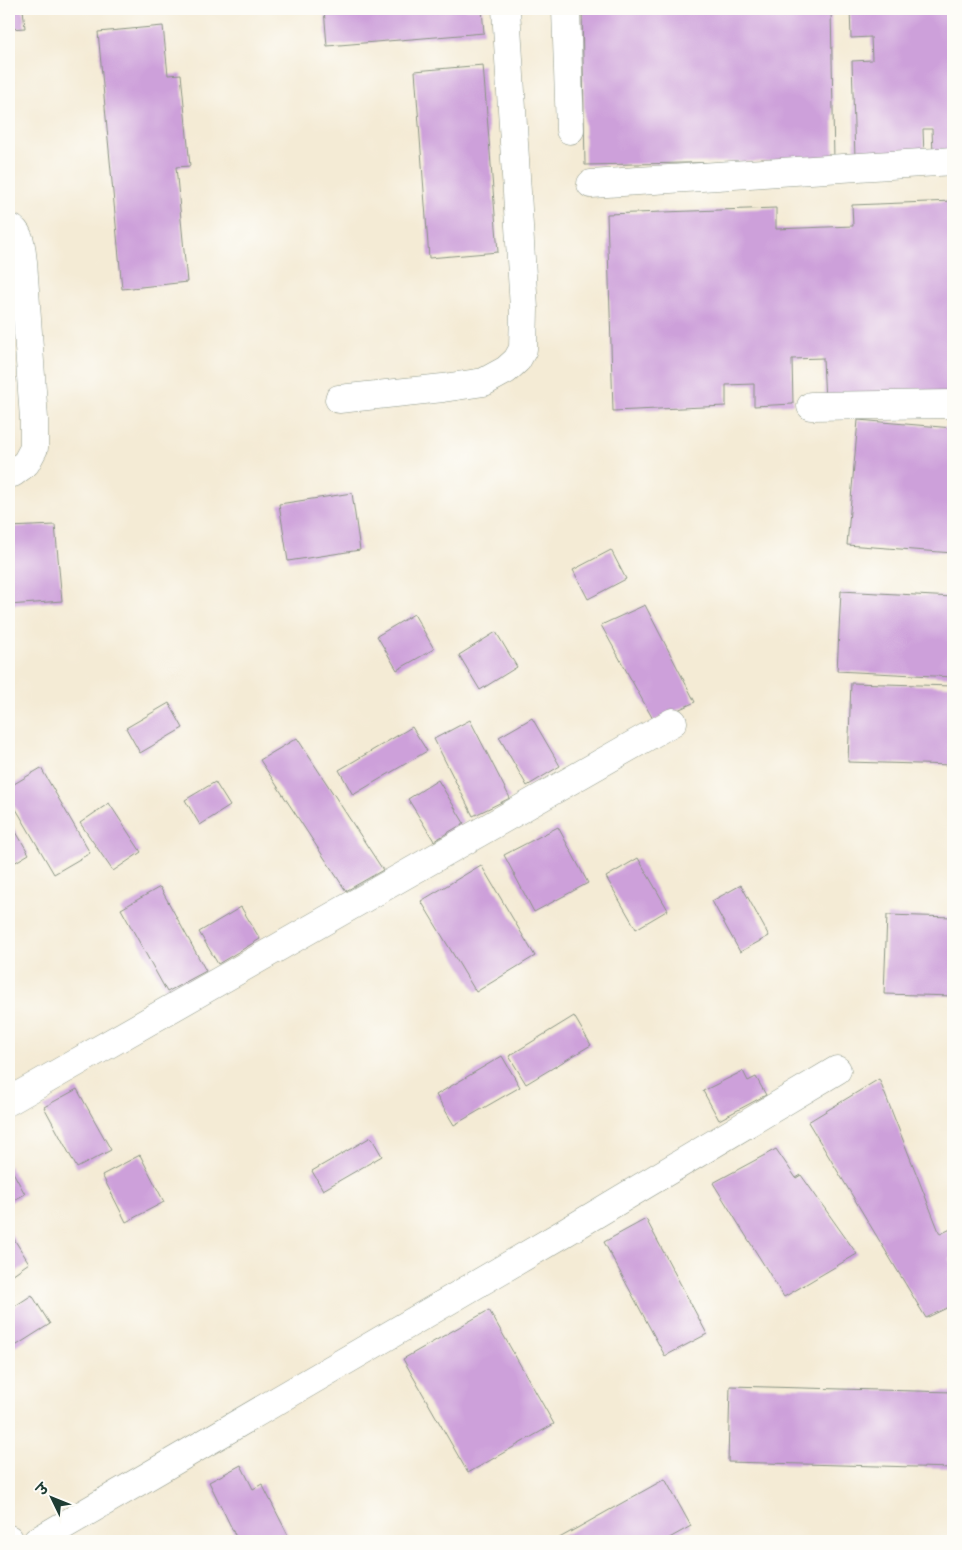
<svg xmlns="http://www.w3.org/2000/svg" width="962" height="1550" viewBox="0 0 962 1550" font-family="'Gochi Hand','Playpen Sans Deva',sans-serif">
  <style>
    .building { fill: #cda0da }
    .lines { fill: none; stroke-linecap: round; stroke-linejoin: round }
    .minor-casing { stroke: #8a9484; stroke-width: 29 }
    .minor { stroke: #fff; stroke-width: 28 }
  </style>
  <rect width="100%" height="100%" fill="#fdfcf7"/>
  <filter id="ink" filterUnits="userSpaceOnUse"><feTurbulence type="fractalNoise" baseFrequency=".02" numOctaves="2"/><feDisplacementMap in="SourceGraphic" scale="10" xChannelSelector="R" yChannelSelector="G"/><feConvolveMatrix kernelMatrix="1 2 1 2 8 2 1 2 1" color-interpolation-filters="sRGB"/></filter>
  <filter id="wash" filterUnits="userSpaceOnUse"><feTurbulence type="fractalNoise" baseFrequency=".0096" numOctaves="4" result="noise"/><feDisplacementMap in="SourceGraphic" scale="20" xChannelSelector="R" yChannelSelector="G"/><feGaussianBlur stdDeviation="1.12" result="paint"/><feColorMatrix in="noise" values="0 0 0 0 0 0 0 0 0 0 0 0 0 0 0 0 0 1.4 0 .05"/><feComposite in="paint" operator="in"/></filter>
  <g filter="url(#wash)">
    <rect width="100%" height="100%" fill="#f4ebd5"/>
    <g id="blocks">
      <g class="building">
        <path d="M9,9H23L25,28L9,29Z"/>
        <path d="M324,9H482L484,33L327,46Z"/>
        <path d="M582,9H831L834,160L585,165Z"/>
        <path d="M850,9H953V154L933,155L932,129H923L924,155L855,158L852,61L872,60L871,37L851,38Z"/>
        <path d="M163,26L168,75L181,74L190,166L176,167L187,282L122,289L98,32Z"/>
        <path d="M483,65L498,252L429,258L415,71Z"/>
        <path d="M953,201V398L825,403L823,358L792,359L793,404L754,406V384L726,385V406L613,411L607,214L776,208V229L853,226L852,205Z"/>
        <path d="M858,420L953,428V553L847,545Z"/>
        <path d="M352,493L360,550L288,561L279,504Z"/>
        <path d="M55,525L62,601L9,605V527Z"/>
        <path d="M611,550L626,579L588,599L573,570Z"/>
        <path d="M841,591L953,597V677L837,671Z"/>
        <path d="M645,605L695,702L654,721L601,625Z"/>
        <path d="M414,614L434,649L397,670L377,636Z"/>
        <path d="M496,632L517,667L480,690L459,655Z"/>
        <path d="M851,683L953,686V765L848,762Z"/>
        <path d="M169,703L183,728L140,753L126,728Z"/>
        <path d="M532,718L560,766L527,786L499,737Z"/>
        <path d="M470,720L510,798L473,816L434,739Z"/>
        <path d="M412,727L427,751L353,795L339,770Z"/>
        <path d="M297,738L383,870L346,891L260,760Z"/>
        <path d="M41,768L90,853L54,874L9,797V787Z"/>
        <path d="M438,780L464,823L434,841L408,799Z"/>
        <path d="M215,782L230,806L200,825L185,800Z"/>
        <path d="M109,803L141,852L113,871L80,823Z"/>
        <path d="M9,820L29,854L9,866Z"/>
        <path d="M558,827L588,883L534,912L504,855Z"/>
        <path d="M638,858L668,910L636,929L606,877Z"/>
        <path d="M481,865L535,956L476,992L421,901Z"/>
        <path d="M741,885L769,936L740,952L712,901Z"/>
        <path d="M160,887L206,971L167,992L121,909Z"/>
        <path d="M241,907L260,939L218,964L199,932Z"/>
        <path d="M887,915L953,917V996L884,994Z"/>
        <path d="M574,1016L591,1045L526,1084L509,1056Z"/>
        <path d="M502,1056L520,1087L454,1125L436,1095Z"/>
        <path d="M743,1071L748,1081L756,1077L766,1095L719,1120L703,1091Z"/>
        <path d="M879,1079L940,1234L953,1228V1257L949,1258L953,1269V1305L926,1318L808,1122Z"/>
        <path d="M77,1089L111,1150L77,1168L44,1107Z"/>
        <path d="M371,1137L382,1156L323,1190L312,1171Z"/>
        <path d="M776,1149L796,1178L801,1175L857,1254L784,1297L713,1183Z"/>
        <path d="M140,1155L164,1202L126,1222L102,1175Z"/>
        <path d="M9,1165L25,1194L9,1203Z"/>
        <path d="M646,1219L707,1334L665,1356L604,1242Z"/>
        <path d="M9,1231L29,1263L9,1277Z"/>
        <path d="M32,1295L50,1324L9,1350V1310Z"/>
        <path d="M489,1310L554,1424L468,1473L403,1359Z"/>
        <path d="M730,1386L953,1392V1468L728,1462Z"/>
        <path d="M241,1465L253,1489L262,1484L291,1541H238L209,1482Z"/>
        <path d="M665,1479L691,1526L664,1541H554Z"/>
      </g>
    </g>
  </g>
  <g filter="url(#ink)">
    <use href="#blocks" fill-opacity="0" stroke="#8a9484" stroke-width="1"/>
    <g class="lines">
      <defs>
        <g id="minor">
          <path d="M566,9L570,130"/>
          <path d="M591,184L953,161"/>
          <path d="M9,227C22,233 21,249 23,262L34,419V448L26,463L13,473L9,474"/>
          <path d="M339,399L443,388L484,382L506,370L517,360L523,349L524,309L506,9"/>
          <path d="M811,406L953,404"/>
          <path d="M9,1101L673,722"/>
          <path d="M9,1539L10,1541"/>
          <path d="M37,1541L561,1235L837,1070"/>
        </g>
      </defs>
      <use href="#minor" class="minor-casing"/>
      <use href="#minor" class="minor"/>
    </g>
  </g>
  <rect width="962" height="1550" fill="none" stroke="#fdfcf7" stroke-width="30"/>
  <g transform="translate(52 1498) rotate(313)" stroke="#fdfcf7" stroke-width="4" paint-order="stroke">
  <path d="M0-4L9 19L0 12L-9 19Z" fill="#1f3d34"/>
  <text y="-8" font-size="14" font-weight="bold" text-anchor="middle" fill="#1f3d34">उ</text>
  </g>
</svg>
